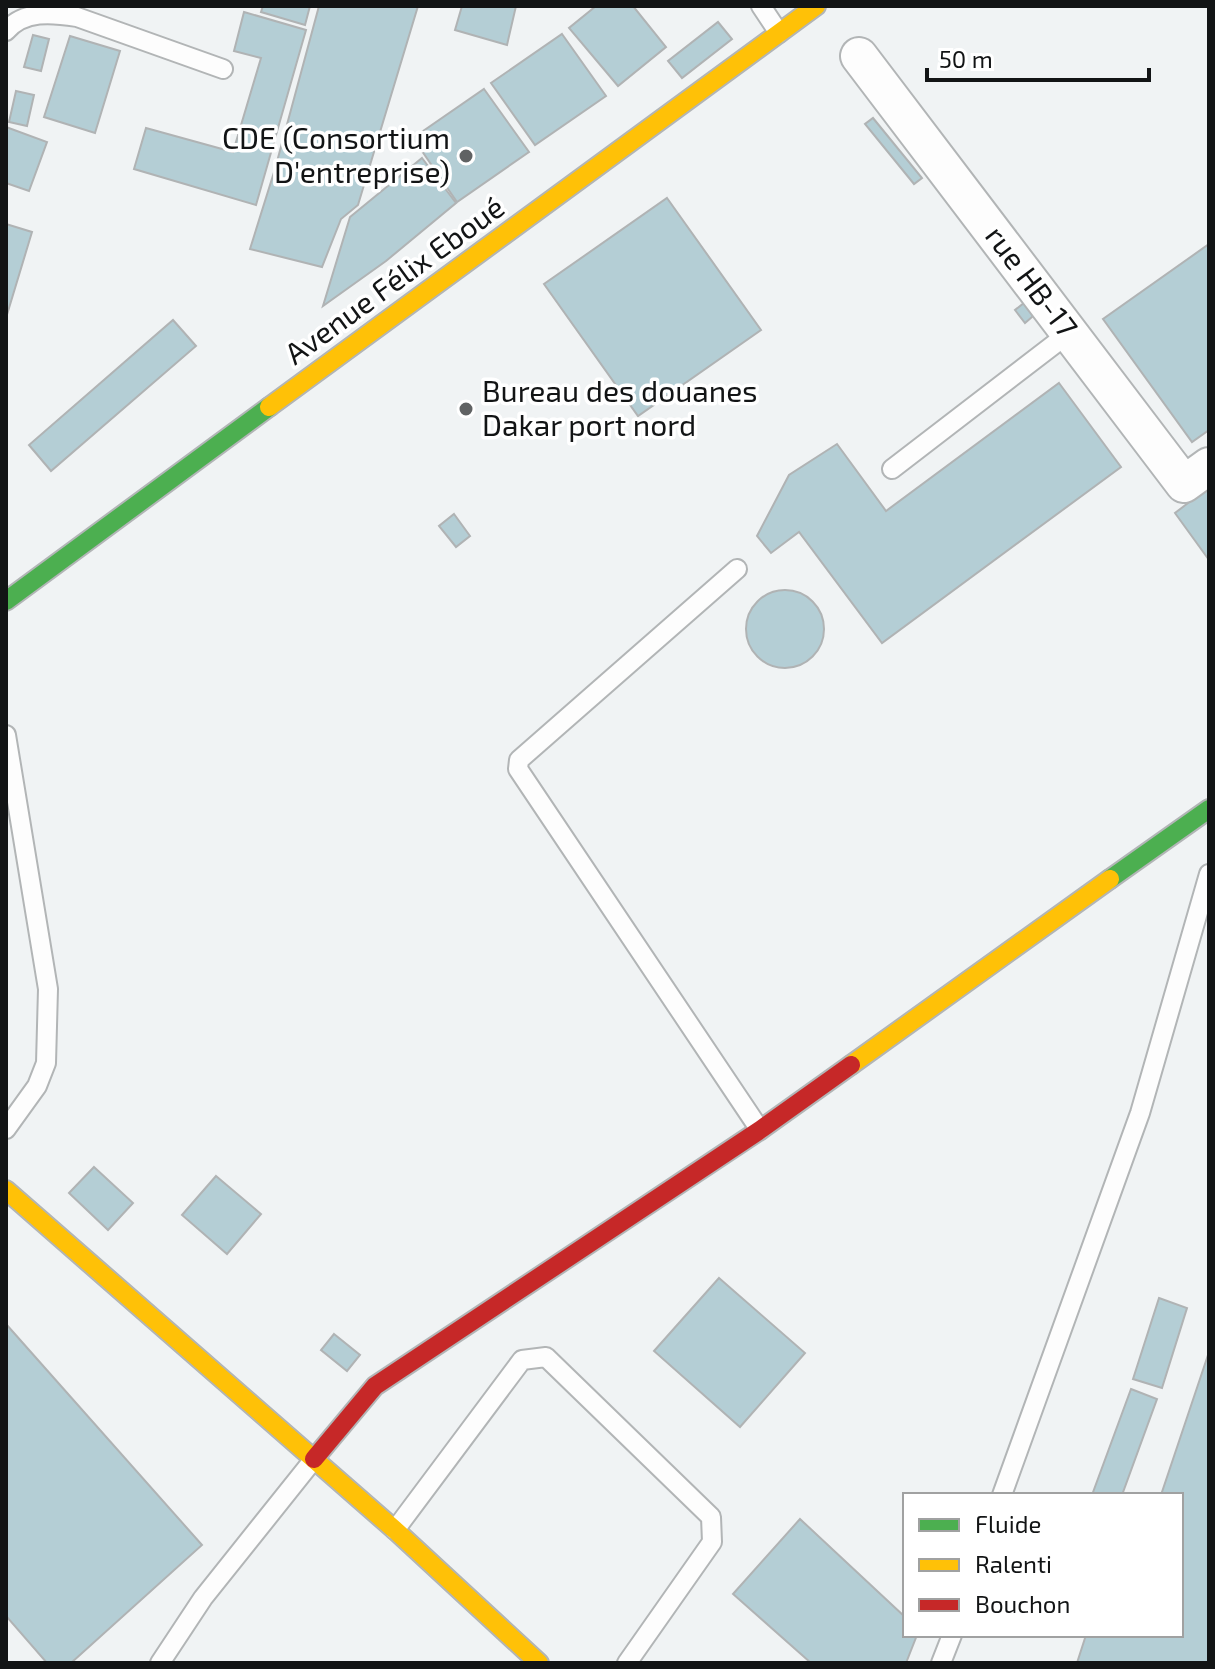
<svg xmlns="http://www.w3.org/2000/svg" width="1215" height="1669" viewBox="0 0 1215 1669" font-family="'Exo 2',sans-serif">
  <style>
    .building { fill: #b4ced5; stroke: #b0b3b4; stroke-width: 2 }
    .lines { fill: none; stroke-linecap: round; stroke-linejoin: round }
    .lane-casing { stroke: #b2b5b6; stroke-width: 22 }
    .street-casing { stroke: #b2b5b6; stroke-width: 40 }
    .fast-casing { stroke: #b2b5b6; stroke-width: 22 }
    .slow-casing { stroke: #b2b5b6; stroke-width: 22 }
    .jam-casing { stroke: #b2b5b6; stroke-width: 22 }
    .lane { stroke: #fdfdfd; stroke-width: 18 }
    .street { stroke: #fdfdfd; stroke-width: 36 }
    .fast { stroke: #4caf50; stroke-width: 18 }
    .slow { stroke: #ffc107; stroke-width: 18 }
    .jam { stroke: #c62828; stroke-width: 18 }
    .poi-dot { fill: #606263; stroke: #fff; stroke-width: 3 }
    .labels { text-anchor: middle; stroke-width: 7; stroke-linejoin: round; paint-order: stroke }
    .poi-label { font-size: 30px; fill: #121415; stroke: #fff; text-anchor: end }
    .street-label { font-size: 30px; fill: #121415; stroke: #fff }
  </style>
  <rect width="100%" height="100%" fill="#f0f3f4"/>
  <g class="building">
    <path d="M263,6H310L305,25L261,12Z"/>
    <path d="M319,6H418L358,205L341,219L322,267L250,249L275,169Z"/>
    <path d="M462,6H516L507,45L455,30Z"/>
    <path d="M596,6H633L666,47L618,86L569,28Z"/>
    <path d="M244,12L306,30L256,205L134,169L146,128L233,152L261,58L234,51Z"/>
    <path d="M718,22L732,39L682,78L668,61Z"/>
    <path d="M562,34L606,96L535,145L491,83Z"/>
    <path d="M33,35L49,39L41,71L24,67Z"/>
    <path d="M70,36L120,51L95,133L44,117Z"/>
    <path d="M484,89L529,152L457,202L413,138Z"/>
    <path d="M16,91L34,95L27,126L9,122Z"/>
    <path d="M873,118L922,178L914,184L865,124Z"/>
    <path d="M6,127L47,142L29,191L6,183Z"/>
    <path d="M422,158L456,203L386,261L323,306L350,217Z"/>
    <path d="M667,198L761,330L638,416L544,284Z"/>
    <path d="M6,224L32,232L6,318Z"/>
    <path d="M1209,244V430L1192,442L1103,319Z"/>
    <path d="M1029,299L1039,311L1025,323L1015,310Z"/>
    <path d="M173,320L196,346L51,471L29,445Z"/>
    <path d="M1059,383L1121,467L882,643L799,532L771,553L757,536L789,475L837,444L886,511Z"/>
    <path d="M1209,487V560L1175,513Z"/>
    <path d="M454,514L470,536L456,547L439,526Z"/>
    <circle cx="785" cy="629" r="39"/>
    <path d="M94,1167L133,1203L108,1230L69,1193Z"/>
    <path d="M216,1176L261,1214L227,1254L182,1215Z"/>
    <path d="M719,1278L805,1353L740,1427L654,1351Z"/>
    <path d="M1159,1298L1187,1308L1162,1388L1133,1379Z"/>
    <path d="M6,1324L202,1545L71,1663H47L6,1616Z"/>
    <path d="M334,1334L360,1355L347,1371L321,1350Z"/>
    <path d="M1209,1352V1663H1077L1086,1635H1181V1495H1161Z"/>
    <path d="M1131,1389L1157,1399L1122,1495H1092Z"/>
    <path d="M800,1519L905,1617V1635H917L906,1663H811L733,1594Z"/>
  </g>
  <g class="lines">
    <defs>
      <g id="lane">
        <path d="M761,6L779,33"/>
        <path d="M6,31C24,10 52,13 77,17L223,69"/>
        <path d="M892,469L1069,333"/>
        <path d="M737,569L519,760L518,769L760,1130"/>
        <path d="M6,735L48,989L46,1063L37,1086L6,1129"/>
        <path d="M1002,1495L1140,1113L1209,874"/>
        <path d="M395,1530L522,1360L546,1357L711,1517L712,1542L627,1663"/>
        <path d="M160,1663L203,1598L314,1459"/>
        <path d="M941,1663L952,1635"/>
      </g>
      <path id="street" d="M859,56L1184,484L1209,466"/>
      <g id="fast">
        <path d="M6,601L269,407"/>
        <path d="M1110,879L1209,809"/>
      </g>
      <g id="slow">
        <path d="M269,407L816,6"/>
        <path d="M851,1065L1110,879"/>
        <path d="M6,1190L395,1530L539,1663"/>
      </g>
      <path id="jam" d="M314,1459L375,1386L760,1130L851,1065"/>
    </defs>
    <use href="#lane" class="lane-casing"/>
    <use href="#street" class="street-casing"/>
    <use href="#fast" class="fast-casing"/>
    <use href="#slow" class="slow-casing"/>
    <use href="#jam" class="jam-casing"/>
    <use href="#lane" class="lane"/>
    <use href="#street" class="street"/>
    <use href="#fast" class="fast"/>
    <use href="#slow" class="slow"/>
    <use href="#jam" class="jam"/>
  </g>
  <g class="poi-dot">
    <circle cx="466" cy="156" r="8"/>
    <circle cx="466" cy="409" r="8"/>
  </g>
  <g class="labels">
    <g class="poi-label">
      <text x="450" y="149">CDE (Consortium<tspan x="450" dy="34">D'entreprise)</tspan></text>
      <text x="482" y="402" text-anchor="start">Bureau des douanes<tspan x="482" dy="34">Dakar port nord</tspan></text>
    </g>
    <g class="street-label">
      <text transform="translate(395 281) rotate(-36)" y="10">Avenue Félix Eboué</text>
      <text transform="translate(1031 282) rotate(53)" y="10">rue HB-17</text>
    </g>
  </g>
  <rect width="1215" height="1669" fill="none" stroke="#121415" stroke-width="16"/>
  <rect x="903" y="1493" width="280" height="144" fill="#ffffff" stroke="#a0a1a1" stroke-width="2"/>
  <rect x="919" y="1519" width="40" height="12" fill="#4caf50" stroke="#a0a1a1" stroke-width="2"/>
  <text x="975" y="1533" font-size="24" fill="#121415">Fluide</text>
  <rect x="919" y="1559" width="40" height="12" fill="#ffc107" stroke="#a0a1a1" stroke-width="2"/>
  <text x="975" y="1573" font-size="24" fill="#121415">Ralenti</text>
  <rect x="919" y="1599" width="40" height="12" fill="#c62828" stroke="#a0a1a1" stroke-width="2"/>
  <text x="975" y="1613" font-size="24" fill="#121415">Bouchon</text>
  <path d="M927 68v12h222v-12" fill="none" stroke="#121415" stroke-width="4"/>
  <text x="939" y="68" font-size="24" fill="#121415" stroke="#ffffff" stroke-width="6" paint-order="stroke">50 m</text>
</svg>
